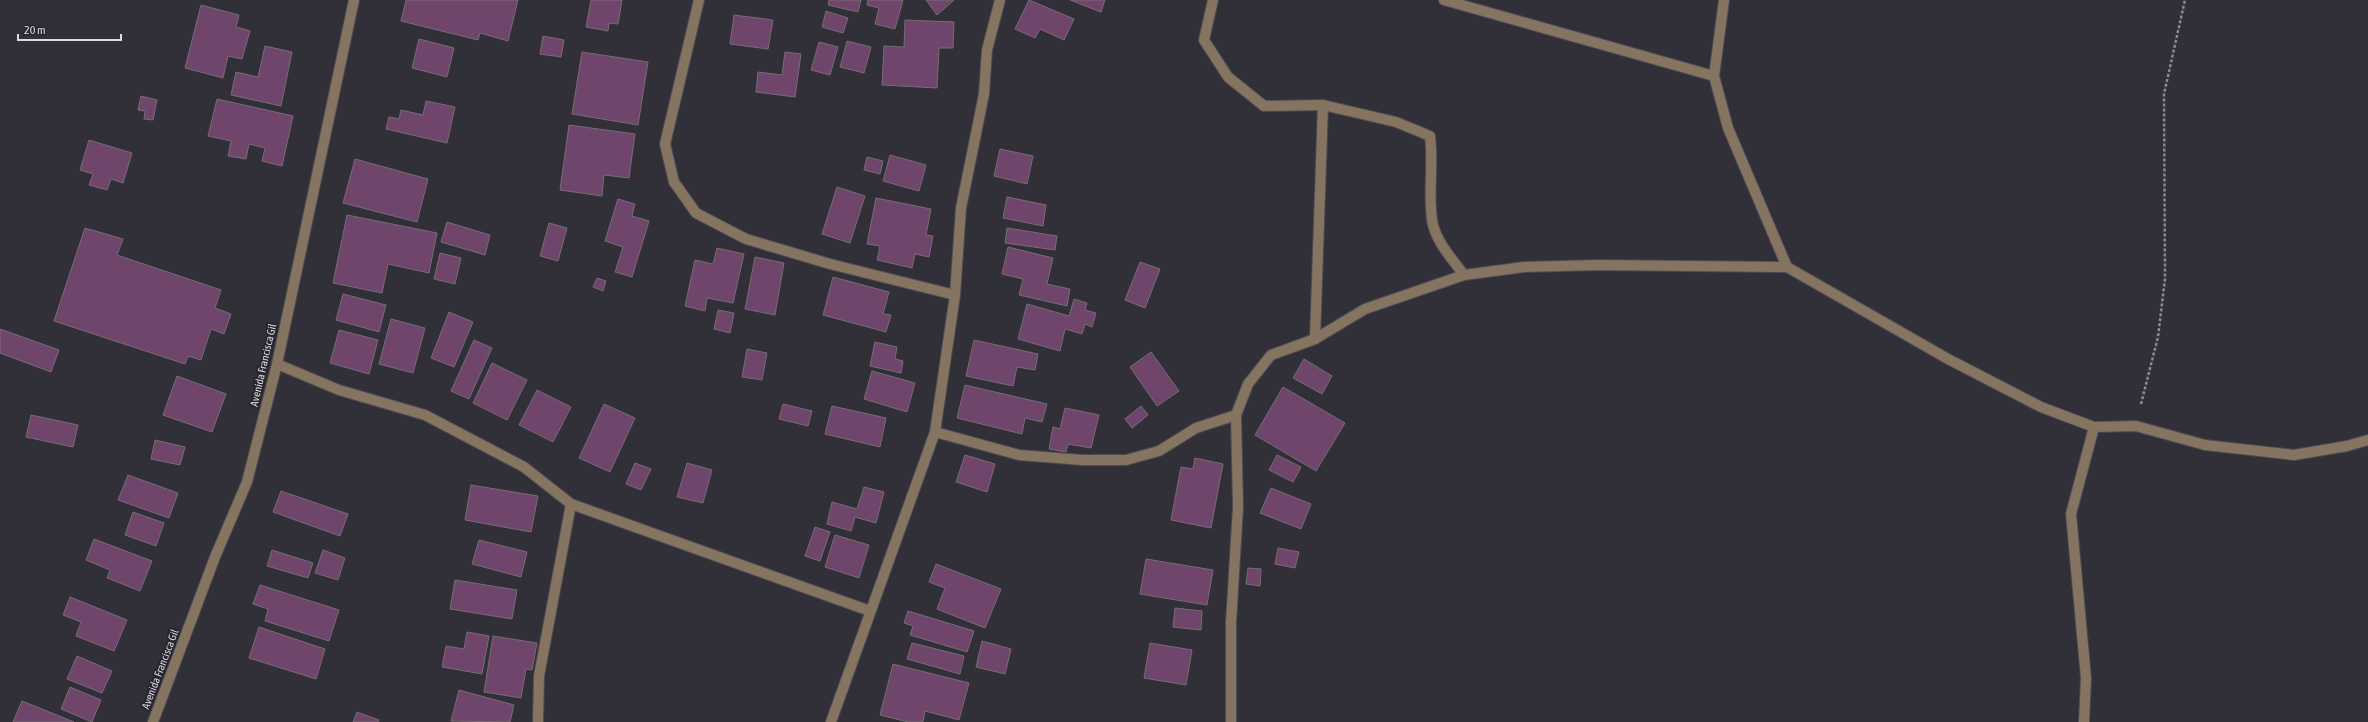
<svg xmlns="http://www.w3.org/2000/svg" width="2368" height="722" viewBox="0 0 2368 722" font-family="'Asap Condensed',sans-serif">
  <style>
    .building { fill: #70456c; stroke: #766d75 }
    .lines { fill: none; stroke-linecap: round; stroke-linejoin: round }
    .minor-casing { stroke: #4d4b53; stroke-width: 12 }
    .path { stroke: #8d8b92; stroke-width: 2.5; stroke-dasharray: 3 2; stroke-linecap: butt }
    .minor { stroke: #857460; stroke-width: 10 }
    .labels { text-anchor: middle; stroke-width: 4; stroke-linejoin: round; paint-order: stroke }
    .street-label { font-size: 11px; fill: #dddbe1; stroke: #28252e }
  </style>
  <rect width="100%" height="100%" fill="#312f38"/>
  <g class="building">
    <path d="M406,0H518L508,41L480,33L478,40L401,21Z"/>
    <path d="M591,0H622L618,24L609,23L608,31L586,27Z"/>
    <path d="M829,0H861L858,12L828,5Z"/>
    <path d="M868,0H903L895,29L875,24L879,8L867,5Z"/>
    <path d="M926,0H954L937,15Z"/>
    <path d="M1029,0L1074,19L1064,40L1040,29L1035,38L1015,29Z"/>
    <path d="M1070,0H1105L1101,12Z"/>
    <path d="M201,5L239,15L236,27L250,31L242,59L228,56L223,78L185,68Z"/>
    <path d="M826,11L848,18L843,33L822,27Z"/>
    <path d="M734,15L773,20L768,49L730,44Z"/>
    <path d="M905,20L954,22L953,48H939L937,88L882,85L884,46L904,47Z"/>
    <path d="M543,36L564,40L561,57L540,54Z"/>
    <path d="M419,39L454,48L447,77L412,68Z"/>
    <path d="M847,41L871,47L864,73L840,67Z"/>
    <path d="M819,42L838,47L830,75L811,70Z"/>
    <path d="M265,46L292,52L281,106L231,95L236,72L258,77Z"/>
    <path d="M582,52L648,62L638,125L572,114Z"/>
    <path d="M785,52L801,54L795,97L756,92L758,72L782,75Z"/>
    <path d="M141,96L157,100L153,120L144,119L145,111L138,110Z"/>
    <path d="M217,99L293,116L282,166L262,161L265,148L249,144L246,159L228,156L231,141L208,136Z"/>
    <path d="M426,101L455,107L447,143L386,129L389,117L399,119L401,110L423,115Z"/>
    <path d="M569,125L635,134L629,178L604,175L602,196L560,190Z"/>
    <path d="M89,140L132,153L123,183L111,179L107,190L89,185L93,174L80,170Z"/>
    <path d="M1000,149L1033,156L1027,184L994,176Z"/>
    <path d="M890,155L926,165L919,191L883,181Z"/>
    <path d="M867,157L883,161L880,174L864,170Z"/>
    <path d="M355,159L428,179L417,222L343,203Z"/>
    <path d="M837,187L865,196L850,243L822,234Z"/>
    <path d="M1007,197L1046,205L1043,226L1003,218Z"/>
    <path d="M876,198L931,209L926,235L933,236L929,257L915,254L912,268L877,260L880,246L867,244Z"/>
    <path d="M618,199L635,204L632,216L649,221L632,277L615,272L623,247L605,241Z"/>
    <path d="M347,215L437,233L429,273L388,264L382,293L333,283Z"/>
    <path d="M447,222L490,235L485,255L441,242Z"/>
    <path d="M549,223L567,228L558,261L540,256Z"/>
    <path d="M85,228L123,239L117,255L221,290L215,308L231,314L224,334L211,329L201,360L188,356L185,364L54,321Z"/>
    <path d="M1007,228L1057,236L1055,250L1005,243Z"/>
    <path d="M1008,247L1053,258L1047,284L1070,289L1067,306L1019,295L1023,279L1002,274Z"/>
    <path d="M717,248L744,254L733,303L707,298L705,311L685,306L695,260L713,264Z"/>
    <path d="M440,253L461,258L455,284L434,279Z"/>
    <path d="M755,257L784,263L775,315L745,309Z"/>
    <path d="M1140,262L1160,269L1145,308L1125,300Z"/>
    <path d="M833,277L889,292L883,314L891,315L886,332L823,315Z"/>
    <path d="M597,278L606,281L603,291L593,287Z"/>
    <path d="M343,294L386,305L379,332L336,320Z"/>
    <path d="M1074,299L1087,303L1085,310L1096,313L1092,327L1085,324L1082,334L1065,329L1060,351L1018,339L1027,304L1069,316Z"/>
    <path d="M718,310L734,313L730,333L714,329Z"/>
    <path d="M449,312L473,322L454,367L431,358Z"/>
    <path d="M391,319L425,328L413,373L379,364Z"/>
    <path d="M0,329L59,350L51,372L0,353Z"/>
    <path d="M339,330L378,340L369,374L330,363Z"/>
    <path d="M474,340L492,348L469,399L451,391Z"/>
    <path d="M974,340L1038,354L1035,370L1017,367L1013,386L966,376Z"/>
    <path d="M875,342L897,347L895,359L903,361L901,373L870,366Z"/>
    <path d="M747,349L767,353L762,380L742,377Z"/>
    <path d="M1151,352L1179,391L1157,406L1130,367Z"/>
    <path d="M1304,359L1332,376L1322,394L1293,378Z"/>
    <path d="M492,363L527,380L507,420L473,403Z"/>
    <path d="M872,371L915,383L907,412L864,399Z"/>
    <path d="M177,376L226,394L212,432L163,415Z"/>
    <path d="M965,385L1047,404L1042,422L1025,418L1022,434L957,418Z"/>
    <path d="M1283,387L1345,423L1316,471L1255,435Z"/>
    <path d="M537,390L571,407L553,442L519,425Z"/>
    <path d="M604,404L635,418L610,472L579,458Z"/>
    <path d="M783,404L812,411L808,426L779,419Z"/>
    <path d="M832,406L886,418L880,447L825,434Z"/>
    <path d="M1141,406L1148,415L1132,428L1125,419Z"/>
    <path d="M1065,408L1099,415L1091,448L1068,444L1066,452L1049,449L1053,427L1060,429Z"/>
    <path d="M31,415L78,425L73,447L26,437Z"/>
    <path d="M155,440L185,447L180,465L151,459Z"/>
    <path d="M965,455L995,464L987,492L956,482Z"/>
    <path d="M1277,455L1301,467L1293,482L1269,470Z"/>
    <path d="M1195,458L1223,464L1211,528L1171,520L1181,467L1193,469Z"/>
    <path d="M635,463L651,469L641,490L626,484Z"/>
    <path d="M687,463L712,470L703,503L677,497Z"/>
    <path d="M128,475L178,493L169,518L118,500Z"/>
    <path d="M471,485L538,496L531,532L465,520Z"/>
    <path d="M864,487L884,492L876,523L855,517L851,531L827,524L832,502L857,509Z"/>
    <path d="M1271,488L1311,504L1301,529L1260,513Z"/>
    <path d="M281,491L348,514L340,536L273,512Z"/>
    <path d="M133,512L164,523L156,546L125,535Z"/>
    <path d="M815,527L830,532L820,561L805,556Z"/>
    <path d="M835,535L869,545L859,578L825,567Z"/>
    <path d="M94,539L152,561L140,591L107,578L110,570L86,560Z"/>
    <path d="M479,540L527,552L521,577L472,564Z"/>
    <path d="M1278,548L1299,552L1295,568L1275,564Z"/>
    <path d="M272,550L313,563L308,578L267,566Z"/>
    <path d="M323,550L345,558L338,580L315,573Z"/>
    <path d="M1146,559L1213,570L1207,605L1140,594Z"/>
    <path d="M936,564L1001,589L985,628L937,609L945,588L929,582Z"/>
    <path d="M1248,568L1261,569L1260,586L1246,584Z"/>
    <path d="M455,580L517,590L512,619L450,609Z"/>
    <path d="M260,585L339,610L329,641L265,621L268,609L253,604Z"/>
    <path d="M70,597L127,620L114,651L76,636L81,622L63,615Z"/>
    <path d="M1175,608L1202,611L1201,630L1173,627Z"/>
    <path d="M908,611L974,631L967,652L910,635L913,626L904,623Z"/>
    <path d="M259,627L325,649L316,679L249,658Z"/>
    <path d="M467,632L489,636L482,674L442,667L446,646L464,649Z"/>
    <path d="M493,636L537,643L532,670L526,669L521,698L484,692Z"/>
    <path d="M982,641L1011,649L1005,674L976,667Z"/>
    <path d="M912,643L964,656L960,674L907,659Z"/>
    <path d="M1150,643L1192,650L1186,685L1144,678Z"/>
    <path d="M77,656L112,671L102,693L67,679Z"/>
    <path d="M893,664L969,683L959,720L925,711L923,722H908L880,715Z"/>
    <path d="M70,687L101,700L92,722L61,709Z"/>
    <path d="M459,690L514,705L510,722L451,721Z"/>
    <path d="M22,701L74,722H13Z"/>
    <path d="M357,712L379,720L378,722H353Z"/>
  </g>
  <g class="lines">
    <defs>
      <g id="minor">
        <path d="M699,0L665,144L674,182L696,213L746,239L830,264L955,295"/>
        <path d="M1213,0L1204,40L1228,77L1264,106L1323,105L1396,122L1430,136C1434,165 1427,199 1433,225C1438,244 1453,260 1464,275"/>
        <path d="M1444,0L1714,76"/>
        <path d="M1724,0L1714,76L1728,128L1787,267"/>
        <path d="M1315,339L1323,105"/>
        <path d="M277,364L339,390L425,415L524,467L571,504L870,611"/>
        <path d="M935,432L1019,455L1082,460H1126L1159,451L1196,428L1236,415L1248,384L1271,355L1315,339L1365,309L1464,275L1524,267L1598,265L1787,267L1948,359L2041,407L2094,427L2136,426L2205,445L2294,455L2347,446L2368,440"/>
        <path d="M153,722L215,557L247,482L277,364L354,0"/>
        <path d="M538,722L539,676L571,504"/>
        <path d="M831,722L935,432L955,295L961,208L984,94L987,50L1000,0"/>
        <path d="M1231,722V623L1238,507L1236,415"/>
        <path d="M2084,722L2086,678L2071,514L2094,427"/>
      </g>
    </defs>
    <use href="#minor" class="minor-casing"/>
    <path class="path" d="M2141,404L2158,337L2165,279L2164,94L2185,0"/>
    <use href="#minor" class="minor"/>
  </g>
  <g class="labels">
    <g class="street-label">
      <text transform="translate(263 365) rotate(-77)" y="4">Avenida Francisca Gil</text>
      <text transform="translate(160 669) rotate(-69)" y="4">Avenida Francisca Gil</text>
    </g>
  </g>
  <path d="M18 34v6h103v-6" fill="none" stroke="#dddbe1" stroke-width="2"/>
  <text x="24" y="34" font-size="12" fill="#dddbe1" stroke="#28252e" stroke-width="3" paint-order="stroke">20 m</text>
</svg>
